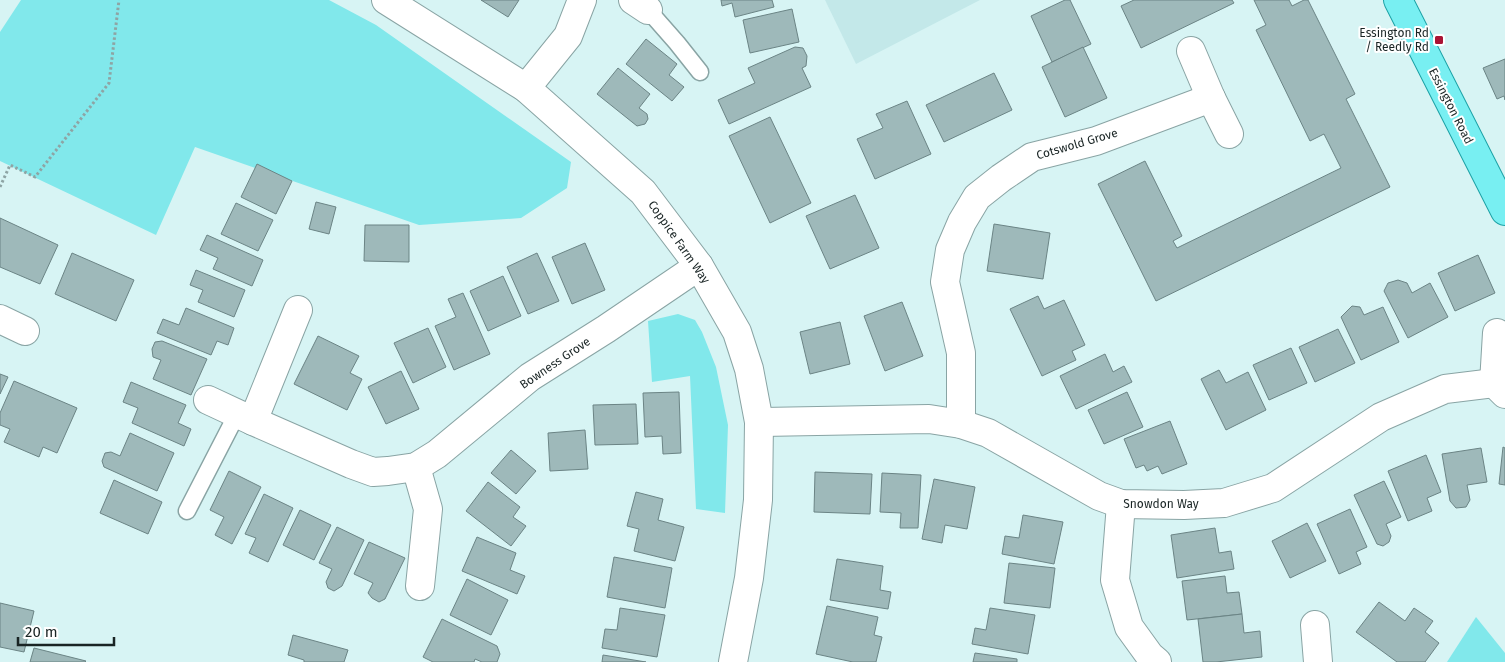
<svg xmlns="http://www.w3.org/2000/svg" width="1505" height="662" viewBox="0 0 1505 662" font-family="'Fira Sans',sans-serif">
  <style>
    .built { fill: #c3e8e9 }
    .green { fill: #81e8eb }
    .building { fill: #9eb9ba; stroke: #6b8485 }
    .lines { fill: none; stroke-linecap: round; stroke-linejoin: round }
    .lane-casing { stroke: #89a4a4; stroke-width: 19 }
    .street-casing { stroke: #89a4a4; stroke-width: 30 }
    .primary-casing { stroke: #1ca1a5; stroke-width: 30 }
    .path { stroke: #8ea4a4; stroke-width: 3; stroke-dasharray: 2.5 2.5; stroke-linecap: butt }
    .lane { stroke: #fff; stroke-width: 16 }
    .street { stroke: #fff; stroke-width: 28 }
    .primary { stroke: #78eff2; stroke-width: 28 }
    .poi-dot { fill: #aa1334; stroke: #fff; stroke-width: 2 }
    .labels { text-anchor: middle; stroke-width: 4; stroke-linejoin: round; paint-order: stroke }
    .poi-label { font-size: 12px; fill: #192424; stroke: #fff; text-anchor: end }
    .street-label { font-size: 12px; fill: #192424; stroke: #fff }
  </style>
  <rect width="100%" height="100%" fill="#d7f4f4"/>
  <path class="built" d="M825,0H980L856,64Z"/>
  <g class="green">
    <path d="M21,0H329L376,25L571,162L567,188L521,218L419,225L195,147L156,235L0,161V32Z"/>
    <path d="M678,314L695,320L702,332L716,367L728,425L725,513L696,509L690,376L652,382L648,321Z"/>
    <path d="M1476,617L1505,653V662H1447Z"/>
  </g>
  <g class="building">
    <path d="M481,0H519L508,17Z"/>
    <path d="M721,0H772L774,7L735,17L732,3L722,6Z"/>
    <path d="M1065,0H1070L1091,44L1052,62L1031,16Z"/>
    <path d="M1134,0H1232L1234,3L1141,48L1121,6Z"/>
    <path d="M1254,0H1289L1292,6L1304,0H1308L1355,94L1346,99L1390,187L1156,301L1098,184L1145,161L1182,236L1173,241L1177,248L1341,168L1324,134L1310,141L1256,30L1266,25Z"/>
    <path d="M792,9L799,42L750,53L743,20Z"/>
    <path d="M646,39L677,64L669,75L684,87L672,101L626,64Z"/>
    <path d="M795,47L803,48L807,56L806,66L802,68L811,87L729,124L718,100L755,83L748,68Z"/>
    <path d="M1083,47L1107,98L1065,117L1042,67Z"/>
    <path d="M1505,59V100L1504,96L1497,99L1483,68Z"/>
    <path d="M618,68L650,94L639,108L647,114L648,119L645,124L637,126L597,94Z"/>
    <path d="M994,73L1012,110L944,142L926,105Z"/>
    <path d="M907,101L931,154L875,179L857,139L883,128L876,114Z"/>
    <path d="M770,117L811,203L770,223L729,136Z"/>
    <path d="M257,164L292,181L276,214L241,197Z"/>
    <path d="M855,195L879,248L830,269L806,216Z"/>
    <path d="M316,202L336,207L329,234L309,229Z"/>
    <path d="M236,203L273,220L258,251L221,234Z"/>
    <path d="M0,218L58,245L40,284L0,267Z"/>
    <path d="M994,224L1050,233L1043,279L987,271Z"/>
    <path d="M365,225H409V262L364,261Z"/>
    <path d="M207,235L263,260L252,286L213,269L218,258L200,250Z"/>
    <path d="M585,243L605,290L572,304L552,257Z"/>
    <path d="M72,253L134,280L116,321L55,294Z"/>
    <path d="M537,253L559,301L528,314L507,267Z"/>
    <path d="M1478,255L1495,293L1455,311L1438,273Z"/>
    <path d="M196,270L245,290L234,317L198,302L203,290L190,285Z"/>
    <path d="M503,276L521,316L488,331L470,291Z"/>
    <path d="M1398,280L1407,283L1412,293L1430,283L1448,317L1408,338L1384,291L1388,283Z"/>
    <path d="M463,293L490,354L454,370L435,326L456,317L448,299Z"/>
    <path d="M1038,296L1044,309L1064,300L1085,345L1072,351L1076,360L1042,376L1010,309Z"/>
    <path d="M902,302L923,356L885,371L864,316Z"/>
    <path d="M1352,306L1360,307L1364,315L1383,307L1399,342L1361,360L1341,317Z"/>
    <path d="M186,308L234,328L228,345L217,341L211,355L157,333L163,319L179,325Z"/>
    <path d="M840,322L850,364L810,374L800,332Z"/>
    <path d="M428,328L446,367L413,383L394,343Z"/>
    <path d="M1338,329L1355,363L1315,382L1299,347Z"/>
    <path d="M318,336L359,356L350,373L362,379L347,410L294,384Z"/>
    <path d="M162,341L207,359L191,395L153,379L161,360L153,357L152,349L155,342Z"/>
    <path d="M1291,348L1307,383L1269,400L1253,365Z"/>
    <path d="M1105,354L1113,372L1124,366L1132,382L1076,409L1060,376Z"/>
    <path d="M1219,370L1226,383L1248,372L1266,410L1226,430L1201,379Z"/>
    <path d="M401,371L419,409L386,424L368,387Z"/>
    <path d="M0,374L8,377L0,394Z"/>
    <path d="M14,381L77,408L57,453L43,447L39,457L4,442L10,429L0,425V413Z"/>
    <path d="M131,382L186,405L178,423L191,429L184,446L132,423L138,408L123,402Z"/>
    <path d="M679,392L681,453L663,454L662,436L645,437L643,393Z"/>
    <path d="M1127,392L1143,427L1104,444L1088,410Z"/>
    <path d="M636,404L638,444L595,445L593,405Z"/>
    <path d="M1170,421L1187,464L1162,474L1158,466L1147,471L1144,465L1136,468L1124,439Z"/>
    <path d="M585,430L588,469L550,471L548,433Z"/>
    <path d="M130,433L174,453L157,491L104,467L102,461L105,453L111,452L120,456Z"/>
    <path d="M1503,447L1505,448V485L1499,484Z"/>
    <path d="M1481,448L1487,482L1467,485L1470,500L1466,507L1456,508L1450,501L1442,454Z"/>
    <path d="M511,450L536,471L516,494L491,473Z"/>
    <path d="M1426,455L1441,492L1427,498L1432,511L1408,521L1388,471Z"/>
    <path d="M229,471L261,487L232,544L215,535L224,517L210,510Z"/>
    <path d="M815,472L872,474L870,514L814,512Z"/>
    <path d="M882,473L921,475L918,528H900L901,513L880,512Z"/>
    <path d="M934,479L975,487L967,529L945,525L942,543L922,539Z"/>
    <path d="M114,480L162,502L148,534L100,513Z"/>
    <path d="M1384,481L1401,517L1386,524L1391,536L1389,542L1383,546L1377,544L1354,495Z"/>
    <path d="M488,482L520,507L513,517L526,526L511,546L466,511Z"/>
    <path d="M636,492L663,499L658,520L684,527L675,561L634,551L639,529L627,526Z"/>
    <path d="M264,494L293,508L268,562L249,553L256,538L245,534Z"/>
    <path d="M1350,509L1367,547L1356,552L1361,564L1339,574L1317,524Z"/>
    <path d="M300,510L331,525L314,560L283,545Z"/>
    <path d="M1023,515L1063,522L1054,564L1002,554L1005,536L1019,538Z"/>
    <path d="M1307,523L1326,561L1290,578L1272,541Z"/>
    <path d="M337,527L364,540L342,586L334,591L328,588L326,582L332,569L319,563Z"/>
    <path d="M1215,528L1219,553L1231,551L1234,569L1177,578L1171,535Z"/>
    <path d="M477,537L516,553L510,570L525,576L517,594L462,571Z"/>
    <path d="M369,542L405,558L385,599L379,602L372,598L368,593L373,583L354,574Z"/>
    <path d="M614,557L672,568L665,608L607,597Z"/>
    <path d="M837,559L883,566L880,590L891,592L888,609L830,600Z"/>
    <path d="M1009,563L1055,568L1050,608L1004,603Z"/>
    <path d="M1225,576L1227,593L1239,592L1242,614L1187,620L1182,581Z"/>
    <path d="M467,579L508,600L491,635L450,615Z"/>
    <path d="M1379,602L1405,621L1414,608L1433,621L1425,632L1439,643L1425,662H1397L1356,632Z"/>
    <path d="M0,603L34,611L24,652L0,647Z"/>
    <path d="M827,606L878,617L874,635L882,637L876,662H853L816,654Z"/>
    <path d="M620,608L665,615L657,657L602,648L605,629L617,630Z"/>
    <path d="M990,608L1035,615L1028,654L972,644L975,628L986,630Z"/>
    <path d="M1242,614L1244,633L1260,631L1262,657L1216,662H1203L1198,619Z"/>
    <path d="M442,619L497,646L500,654L497,662H482L475,659L474,662H433L423,657Z"/>
    <path d="M293,635L348,650L344,662H304V660L288,655Z"/>
    <path d="M34,648L86,661L85,662H30Z"/>
    <path d="M975,653L1017,659V662H973Z"/>
    <path d="M603,655L646,662H602Z"/>
  </g>
  <g class="lines">
    <defs>
      <g id="lane">
        <path d="M648,10L677,43L700,72"/>
        <path d="M187,511L237,414"/>
      </g>
      <g id="street">
        <path d="M386,0L526,88L643,192L699,266L737,332L749,369L759,422L758,500L749,578L733,662"/>
        <path d="M633,0L648,10"/>
        <path d="M1191,51L1211,98L1229,134"/>
        <path d="M526,88L568,36L582,0"/>
        <path d="M0,319L25,331"/>
        <path d="M1497,333L1494,383L1505,394"/>
        <path d="M208,400L253,421L298,310"/>
        <path d="M253,421L351,464L373,472L388,471L416,467L437,454L530,377L606,329L699,266"/>
        <path d="M759,422L929,419L961,424L988,433L1099,496L1121,504L1184,505L1224,503L1273,488L1381,417L1445,389L1494,383"/>
        <path d="M961,424V353L945,282L950,250L962,222L977,197L1001,178L1032,157L1096,141L1211,98"/>
        <path d="M416,467L428,509L420,586"/>
        <path d="M1121,504L1115,580L1129,627L1150,656L1157,662"/>
        <path d="M1315,625L1318,662"/>
      </g>
      <path id="primary" d="M1398,0L1505,211"/>
    </defs>
    <use href="#lane" class="lane-casing"/>
    <use href="#street" class="street-casing"/>
    <use href="#primary" class="primary-casing"/>
    <path class="path" d="M0,187L10,165L35,177L109,83L119,0"/>
    <use href="#lane" class="lane"/>
    <use href="#street" class="street"/>
    <use href="#primary" class="primary"/>
  </g>
  <rect class="poi-dot" x="1434" y="35" width="10" height="10" rx="2.5"/>
  <g class="labels">
    <g class="poi-label">
      <text x="1429" y="37">Essington Rd<tspan x="1429" dy="14">/ Reedly Rd</tspan></text>
    </g>
    <g class="street-label">
      <text transform="translate(1451 106) rotate(63)" y="4">Essington Road</text>
      <text transform="translate(1077 144) rotate(-16)" y="4">Cotswold Grove</text>
      <text transform="translate(679 242) rotate(55)" y="4">Coppice Farm Way</text>
      <text transform="translate(555 363) rotate(-34)" y="4">Bowness Grove</text>
      <text x="1161" y="508">Snowdon Way</text>
    </g>
  </g>
  <path d="M18 637v8h96v-8" fill="none" stroke="#192424" stroke-width="2.5"/>
  <text x="25" y="637" font-size="15" fill="#192424" stroke="#ffffff" stroke-width="4" paint-order="stroke">20 m</text>
</svg>
